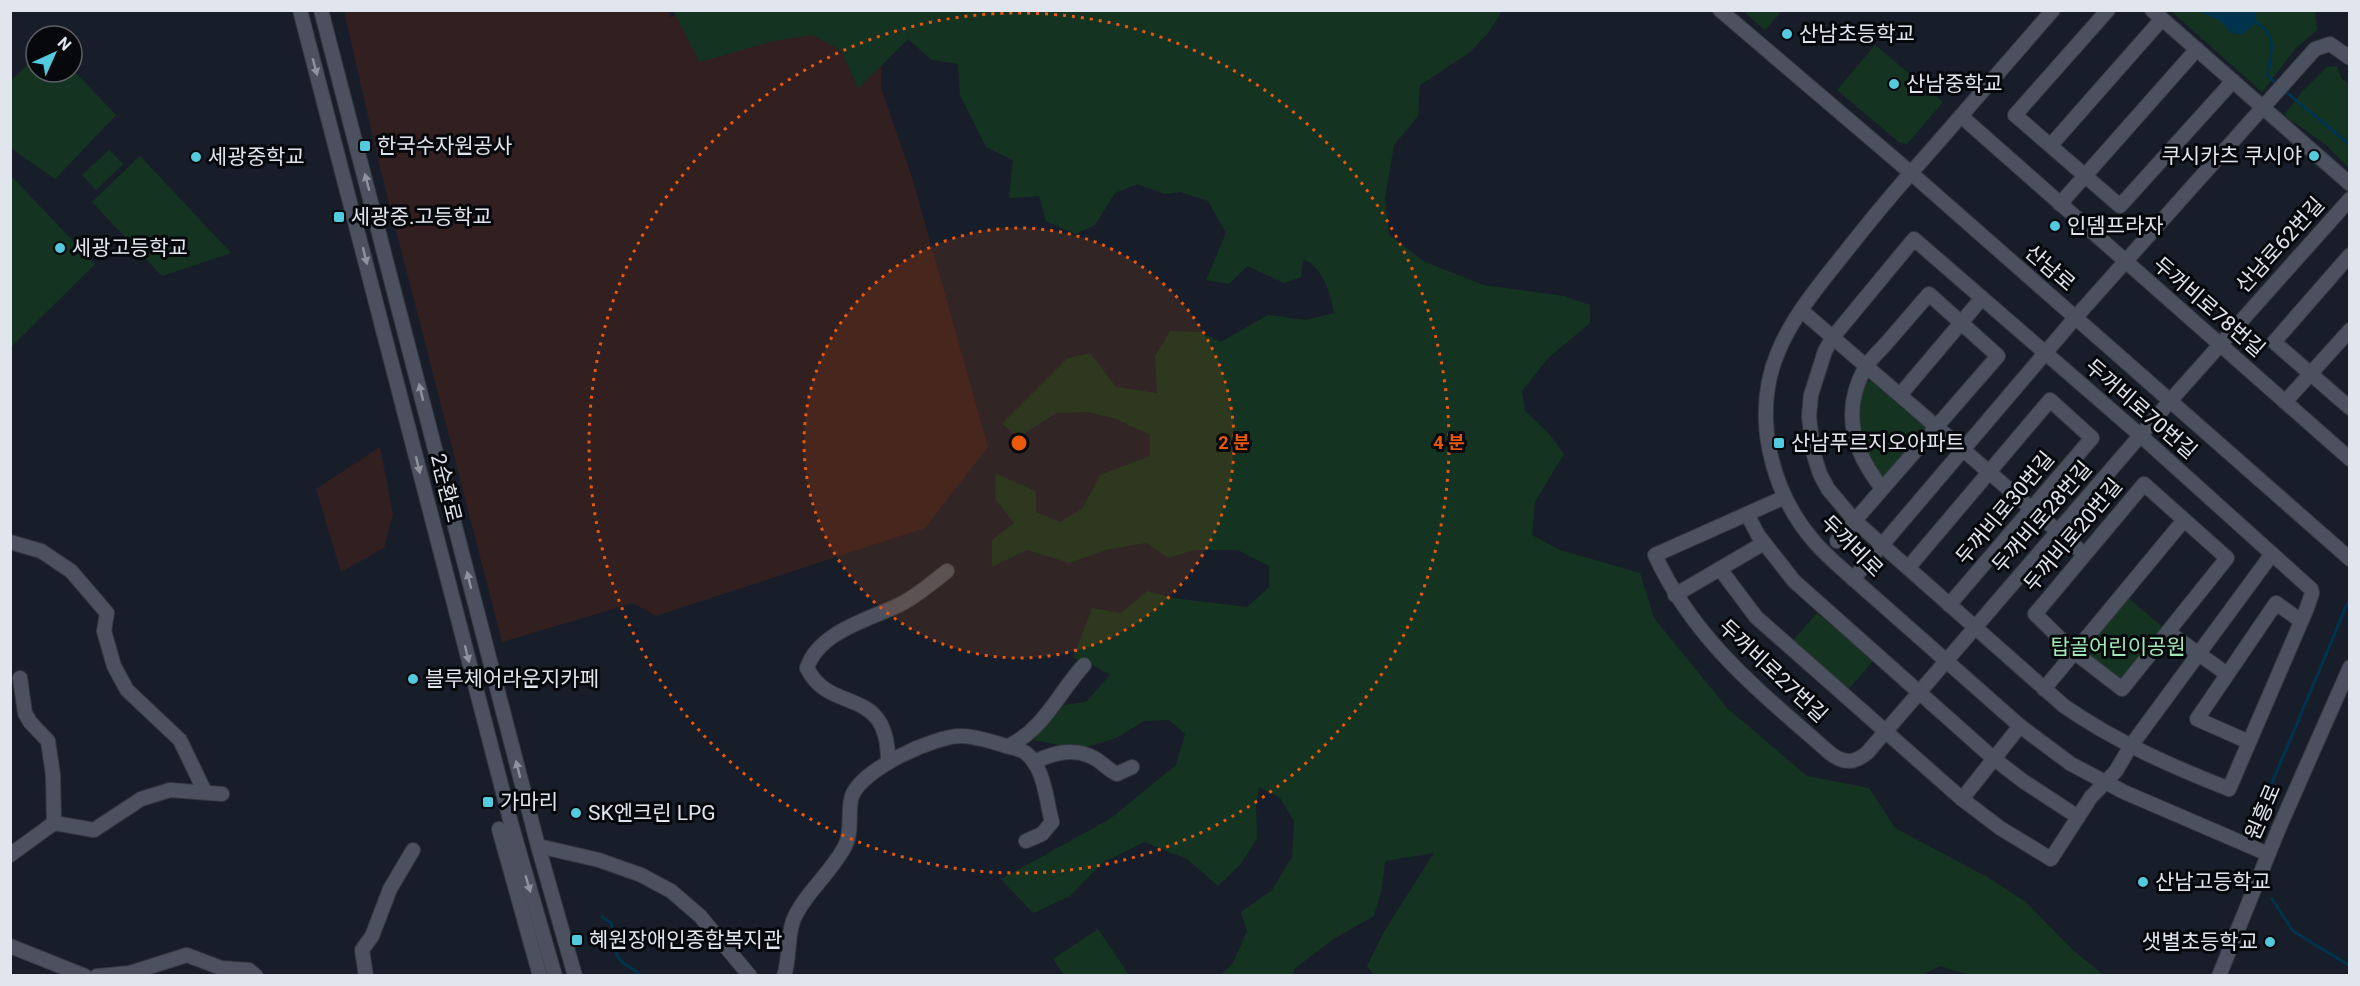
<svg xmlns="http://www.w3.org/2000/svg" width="2360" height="986" viewBox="0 0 2360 986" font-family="Roboto,'Noto Sans KR',sans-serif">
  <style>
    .industrial { fill: #321f20 }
    .green { fill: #143421 }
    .water { fill: #00334d }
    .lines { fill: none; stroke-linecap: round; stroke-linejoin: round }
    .stream { stroke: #00334d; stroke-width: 3 }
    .minor-casing { stroke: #353941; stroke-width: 16 }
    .minor { stroke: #4b515e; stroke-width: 14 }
    .oneway { fill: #8e949e }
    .ring { fill: none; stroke: #e8590c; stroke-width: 3; stroke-dasharray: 3 6 }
    .poi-dot { fill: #54cade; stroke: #06080c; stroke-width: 2 }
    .labels { text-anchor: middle; stroke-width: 6; stroke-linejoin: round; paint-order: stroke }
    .poi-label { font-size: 21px; fill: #e1e5ed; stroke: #06080c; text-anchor: start }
    .street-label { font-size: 21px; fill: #e1e5ed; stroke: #06080c }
    .park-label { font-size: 21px; fill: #a0e8b8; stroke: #06080c }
    .centre { fill: #e8590c; stroke: #06080c; stroke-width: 3 }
    .ring-label { font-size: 18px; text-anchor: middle; font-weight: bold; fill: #e8590c; stroke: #06080c; stroke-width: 6; stroke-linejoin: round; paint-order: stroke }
  </style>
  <rect width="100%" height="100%" fill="#181e29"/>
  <g class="industrial">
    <path d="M344,11H669V17L701,11H815L882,31L881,88L912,177L988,447L925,528L656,616L633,603L502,642L379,164Z"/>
    <path d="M380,447L393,514L384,548L341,572L316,489Z"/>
  </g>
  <g class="green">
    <path d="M673,11H1502L1489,32L1470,52L1420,85L1418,116L1394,145L1385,198L1389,235L1425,262L1484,285L1564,296L1590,305V323L1548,358L1522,391L1525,411L1549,434L1564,454L1535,502L1532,535L1560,550L1640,573L1654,618L1728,709L1807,776L1869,788L1895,828L1987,877L2026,902L2073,950L2103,975H1969L1940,966L1920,976H1433V974L1431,976L1374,975L1367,966L1385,930L1434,853L1385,861L1382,888L1374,916L1332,940L1294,969L1293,975H1221L1233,963L1247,931L1241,912L1272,890L1292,857L1294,821L1280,798L1259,787L1256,807L1257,839L1240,865L1218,886L1187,859L1144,842L1102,863L1070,896L1033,913L1001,879L1110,819L1176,765L1185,734L1169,720L1144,721L1116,738L1080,749L1034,740L1056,706L1086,702L1110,675L1088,662L1073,658L1092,608L1121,613L1147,591L1173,598L1247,607L1269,587V566L1238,550H1194L1168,558L1146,543L1106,550L1069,563L1027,550L992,567V540L1014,523L995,499L996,474L1036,491V512L1060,522L1082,509L1100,475L1150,456V435L1116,419L1089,412L1056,413L1019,437L1002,424L1068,358L1090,353L1116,387L1157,393L1155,356L1170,331L1200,332L1221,342L1268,315L1306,320L1334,313C1331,294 1323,267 1303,259L1301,277L1284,283L1247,266L1229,284L1206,280L1226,233L1208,201L1181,192L1165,194L1137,184L1115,193L1095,225L1075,234L1046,221L1039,196L1009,198L1013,160L986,147L960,95L958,64L932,60L908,39L858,89L841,50L812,35L774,41L700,62Z"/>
    <path d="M1743,11H1782L1765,30Z"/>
    <path d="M2171,11H2315L2317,30L2296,48L2262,92Z"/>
    <path d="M1875,45L1943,102L1907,144L1900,143L1837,90Z"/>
    <path d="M36,56V72H72V69L116,115L55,179L11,148V81Z"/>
    <path d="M2337,66L2341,78L2349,84V168L2326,145L2284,115L2301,93L2327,67Z"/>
    <path d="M109,150L123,164L96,190L82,175Z"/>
    <path d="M140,156L231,253L162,276L92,202Z"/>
    <path d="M11,176L95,264L11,347Z"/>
    <path d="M1871,381L1924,427L1925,434L1886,478C1874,477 1873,468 1869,458C1858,429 1857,412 1866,382Z"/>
    <path d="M2127,597L2165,629L2128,678L2114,679L2083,657L2086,644Z"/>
    <path d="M1817,613L1873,661L1846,692L1791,643Z"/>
    <path d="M1098,929L1129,975H1064L1053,959Z"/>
  </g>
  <path class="water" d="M2199,11H2256V22L2243,34C2227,34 2232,32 2222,23C2217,18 2206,15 2199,11Z"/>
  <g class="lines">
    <g class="stream">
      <path d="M2253,20C2280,36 2270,50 2268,76L2277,84"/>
      <path d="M2285,91L2350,145"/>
      <path d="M2256,821L2350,597"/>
      <path d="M2272,899L2293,931L2350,966"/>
      <path d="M602,917L611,923C616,934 612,952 621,961C627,967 635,968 640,976"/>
    </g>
    <defs>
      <g id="minor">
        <path d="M300,10L512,827L555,976"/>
        <path d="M321,10L538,846L575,976"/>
        <path d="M1720,10L1911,173L2350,559"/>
        <path d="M2053,10C2005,65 1958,120 1910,174C1887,200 1865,227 1843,255C1819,285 1793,316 1778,352C1752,414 1770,489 1812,539C1820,549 1831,559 1841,568L2020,726L2071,764L2124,792L2268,854"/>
        <path d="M2108,10L2015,115L2120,206L2233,81"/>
        <path d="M2152,10L2350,184"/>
        <path d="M1961,116L2350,459"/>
        <path d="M2051,145L2162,19"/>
        <path d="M2060,204L2197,49"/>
        <path d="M1914,239L2140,435L2311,589L2312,593L2307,608L2229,789C2171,766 2116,742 2064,706L1855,521L1828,489L1820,474L1813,452L1809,416L1811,395L1825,351L1833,337Z"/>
        <path d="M2350,255L2274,342L2350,408"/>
        <path d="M1801,310L2084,554"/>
        <path d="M1900,395L1982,298"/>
        <path d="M2285,402L2350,330"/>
        <path d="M2144,484L2227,558L2122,689L2074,652L2035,614Z"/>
        <path d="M1785,497L1655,555C1695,642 1761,692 1831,754C1845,764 1854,763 1867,753L2170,401L2350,199"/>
        <path d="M1747,514L1758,535L1794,581L1993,758L2023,781L2078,817"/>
        <path d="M1837,541L1998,356L1929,294C1914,311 1899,329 1883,347C1877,353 1870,360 1865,368C1841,411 1853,452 1882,488"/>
        <path d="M10,542L41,551L71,571L107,613L104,631L114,666L127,690L180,740L205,792"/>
        <path d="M1908,568L2050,400L2092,438L1949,605"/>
        <path d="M1720,569L1756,617L1962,799"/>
        <path d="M1853,579L2075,318L2315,49L2330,44L2350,58"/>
        <path d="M1675,595L1764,543"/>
        <path d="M2168,632L2227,674"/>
        <path d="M20,678L25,713L30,722L48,741L53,775L54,823"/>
        <path d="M2044,689L2184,520"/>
        <path d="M2020,726L1962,799L2000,828L2051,859L2091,797L2116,771L2130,747L2272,554"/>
        <path d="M2249,742L2197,719L2276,603L2301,621"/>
        <path d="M1008,746C1043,731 1059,692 1084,665"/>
        <path d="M1034,762C1053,753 1073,747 1094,758C1102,762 1108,770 1117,774L1132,767"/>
        <path d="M888,763C889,683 830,716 807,668C819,631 871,619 901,604C918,595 933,582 947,571"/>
        <path d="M499,829L540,976"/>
        <path d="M538,846L599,860L641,875L671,891L700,916L750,976"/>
        <path d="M10,855L54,823L94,830L141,799L170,790L222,794"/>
        <path d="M10,946L85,976"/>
        <path d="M97,976L130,973L187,955L221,968L249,970L256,976"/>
        <path d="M366,976L362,950L372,936L390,889L413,850"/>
        <path d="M784,976C790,958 787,939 793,921C803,895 832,872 845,846C853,831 847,811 852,796C862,769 934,736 961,736C975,736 993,742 1006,746C1013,748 1022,749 1027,754C1045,770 1046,800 1052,822L1042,834L1026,841"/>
        <path d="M2219,976L2279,828L2350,667"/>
      </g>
    </defs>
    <use href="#minor" class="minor-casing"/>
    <use href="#minor" class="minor"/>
  </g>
  <defs><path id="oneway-solid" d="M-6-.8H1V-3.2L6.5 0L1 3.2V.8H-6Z" transform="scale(1.5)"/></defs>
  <g class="oneway">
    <use href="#oneway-solid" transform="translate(315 67) rotate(75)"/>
    <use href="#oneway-solid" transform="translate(367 182) rotate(-105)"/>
    <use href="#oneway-solid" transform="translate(365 256) rotate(76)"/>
    <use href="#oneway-solid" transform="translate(421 392) rotate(-104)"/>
    <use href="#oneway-solid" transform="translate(418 465) rotate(76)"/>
    <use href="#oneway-solid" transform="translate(469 580) rotate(-104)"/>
    <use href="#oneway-solid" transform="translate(467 654) rotate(76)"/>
    <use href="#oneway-solid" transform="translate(518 769) rotate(-104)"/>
    <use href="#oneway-solid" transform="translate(528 884) rotate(74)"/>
  </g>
  <circle cx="1019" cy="443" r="215" fill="#e8590c" fill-opacity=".12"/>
  <g class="ring">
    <circle cx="1019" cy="443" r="215"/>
    <circle cx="1019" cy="443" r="430"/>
  </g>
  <g class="poi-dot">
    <circle cx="1787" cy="34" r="6"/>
    <circle cx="1894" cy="84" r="6"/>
    <rect x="359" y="140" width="12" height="12" rx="3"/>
    <circle cx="2314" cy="156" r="6"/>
    <circle cx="196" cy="157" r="6"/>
    <rect x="333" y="211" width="12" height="12" rx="3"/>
    <circle cx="2055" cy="226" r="6"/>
    <circle cx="60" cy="248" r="6"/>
    <rect x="1773" y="437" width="12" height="12" rx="3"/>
    <circle cx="413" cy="679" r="6"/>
    <rect x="482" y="796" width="12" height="12" rx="3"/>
    <circle cx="576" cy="813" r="6"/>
    <circle cx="2143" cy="882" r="6"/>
    <rect x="571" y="934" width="12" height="12" rx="3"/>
    <circle cx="2270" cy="942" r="6"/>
  </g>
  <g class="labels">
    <g class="poi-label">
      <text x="1799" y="41">산남초등학교</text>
      <text x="1906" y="91">산남중학교</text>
      <text x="377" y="153">한국수자원공사</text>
      <text x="2302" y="163" text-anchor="end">쿠시카츠 쿠시야</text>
      <text x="208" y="164">세광중학교</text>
      <text x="351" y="224">세광중.고등학교</text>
      <text x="2067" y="233">인뎀프라자</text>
      <text x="72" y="255">세광고등학교</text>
      <text x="1791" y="450">산남푸르지오아파트</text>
      <text x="425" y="686">블루체어라운지카페</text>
      <text x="500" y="809">가마리</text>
      <text x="588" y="820">SK엔크린 LPG</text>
      <text x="2155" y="889">산남고등학교</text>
      <text x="589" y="947">혜원장애인종합복지관</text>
      <text x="2258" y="949" text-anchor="end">샛별초등학교</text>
    </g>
    <g class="street-label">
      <text transform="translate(2280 245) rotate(-48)" y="7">산남로62번길</text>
      <text transform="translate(2050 268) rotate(41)" y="7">산남로</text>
      <text transform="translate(2209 307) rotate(41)" y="7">두꺼비로78번길</text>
      <text transform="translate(2141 409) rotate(41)" y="7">두꺼비로70번길</text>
      <text transform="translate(446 488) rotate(76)" y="7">2순환로</text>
      <text transform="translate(2005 508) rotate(-50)" y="7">두꺼비로30번길</text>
      <text transform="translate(2042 517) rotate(-49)" y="7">두꺼비로28번길</text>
      <text transform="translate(2073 535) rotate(-50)" y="7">두꺼비로20번길</text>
      <text transform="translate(1852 546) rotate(45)" y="7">두꺼비로</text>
      <text transform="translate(1773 671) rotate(43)" y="7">두꺼비로27번길</text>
      <text transform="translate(2263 812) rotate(-67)" y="7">원흥로</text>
    </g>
    <g class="park-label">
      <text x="2118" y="654">탑골어린이공원</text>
    </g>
  </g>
  <circle cx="1019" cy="443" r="9" class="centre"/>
  <g class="ring-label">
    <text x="1234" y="449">2 분</text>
    <text x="1449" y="449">4 분</text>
  </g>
  <rect width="2360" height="986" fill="none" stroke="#e1e5ed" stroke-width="24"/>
  <g transform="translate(54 54) rotate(45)"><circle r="28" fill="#06080c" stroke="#5e6066" stroke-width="1.5"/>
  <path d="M0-4.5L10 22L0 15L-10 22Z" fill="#54cade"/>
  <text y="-9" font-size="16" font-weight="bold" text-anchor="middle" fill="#e1e5ed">N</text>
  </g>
</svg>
